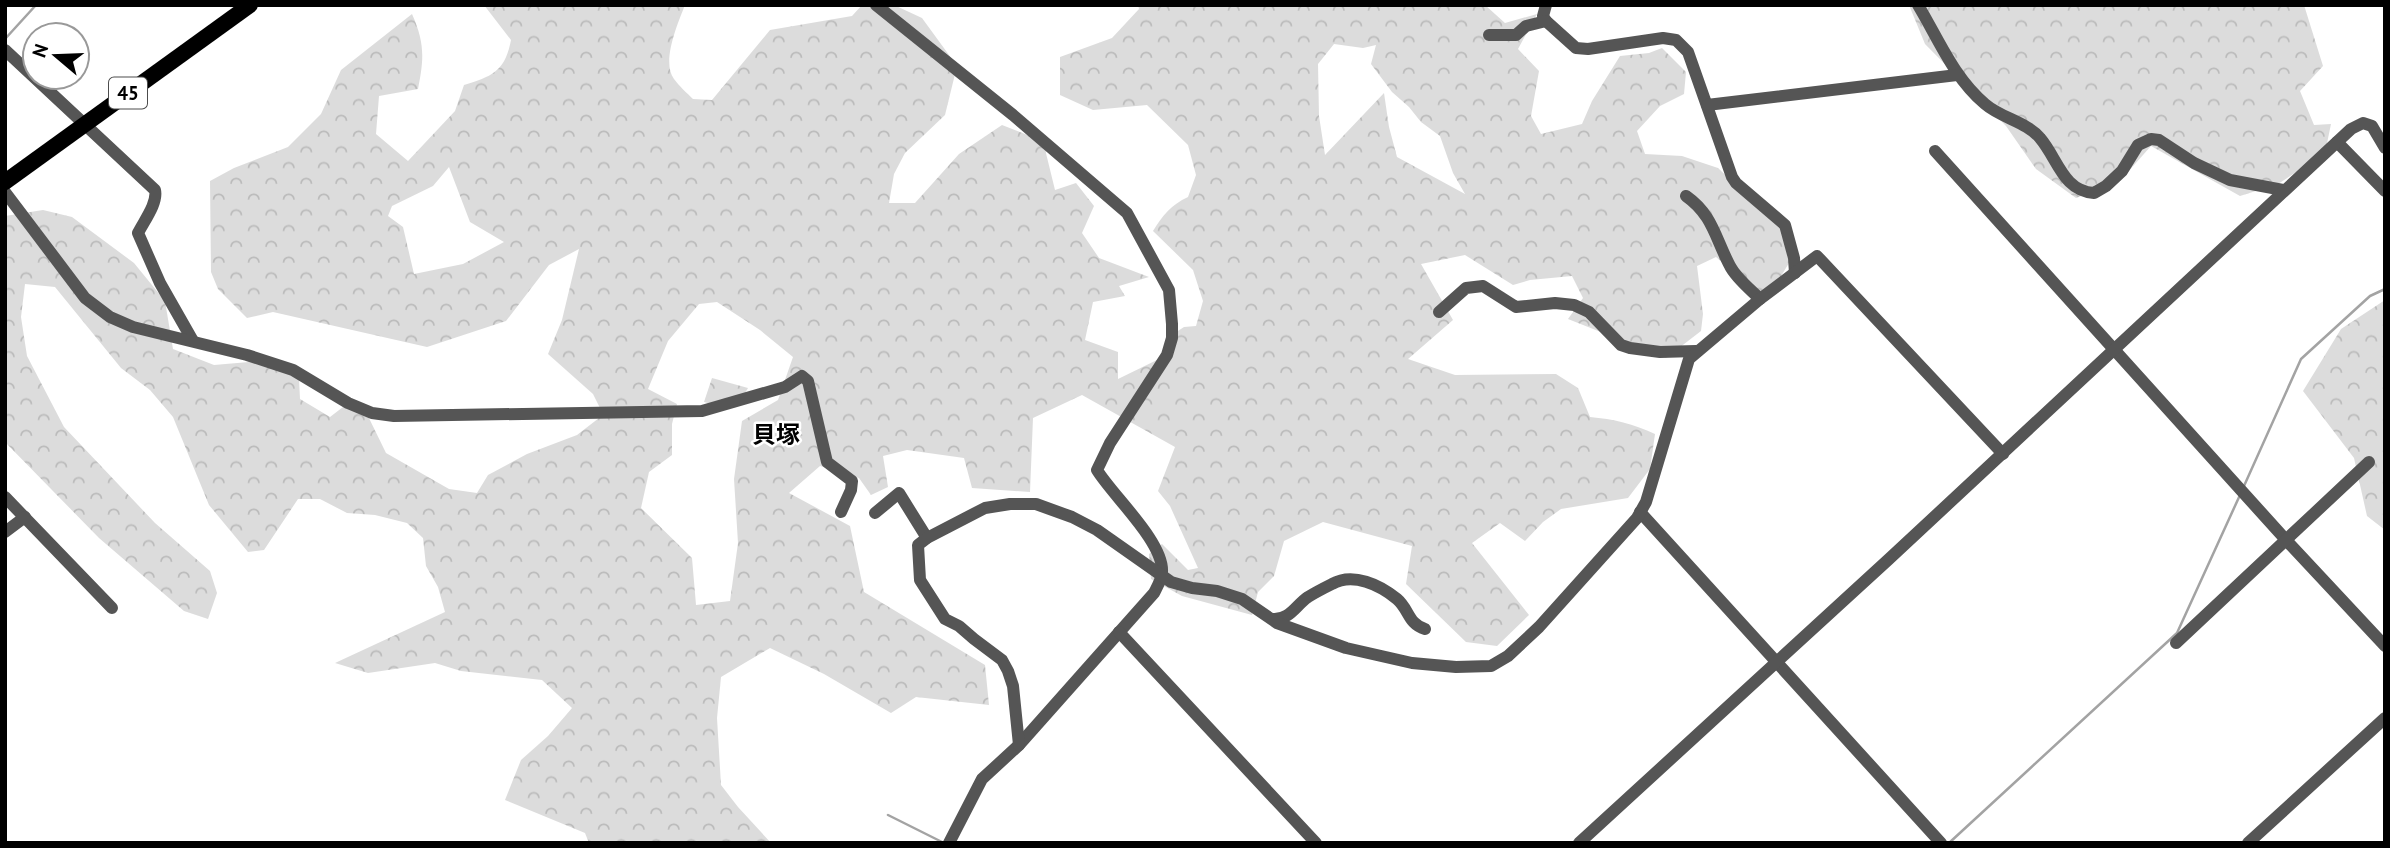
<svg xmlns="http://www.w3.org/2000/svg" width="2390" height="848" viewBox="0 0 2390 848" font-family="'PT Sans','Noto Sans JP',sans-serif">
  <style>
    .forest { fill: url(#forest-crowns); fill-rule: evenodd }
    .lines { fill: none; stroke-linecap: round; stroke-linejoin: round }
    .stream { stroke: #a3a3a3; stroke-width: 2.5 }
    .minor { stroke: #555; stroke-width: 12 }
    .major { stroke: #000; stroke-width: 16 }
    .labels { text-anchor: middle; stroke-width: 5; stroke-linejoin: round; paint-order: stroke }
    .shield { fill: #fff; stroke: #4c4c4c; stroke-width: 2 }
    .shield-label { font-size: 19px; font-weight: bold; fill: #000 }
    .quarter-label { font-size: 24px; font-weight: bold; fill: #000; stroke: #fff }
  </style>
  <defs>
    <pattern id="forest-crowns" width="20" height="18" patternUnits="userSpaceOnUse" patternTransform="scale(1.75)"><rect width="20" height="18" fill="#dcdcdc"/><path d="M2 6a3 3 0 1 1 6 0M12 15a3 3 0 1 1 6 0" fill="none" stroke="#bbb"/></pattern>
  </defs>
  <rect width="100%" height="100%" fill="#fff"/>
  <g class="forest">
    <path d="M484,5H685C678,23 661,62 674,79C679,86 687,93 693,99L712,100L770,30L852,16L862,5H894L922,18L957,66L945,115L905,153L894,174L889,203H915L959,154L1002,125L1043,141L1055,190L1076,183L1094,206L1082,233L1099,258L1149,277L1119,286L1125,296L1093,302L1085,340L1118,352V379L1161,358L1167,338L1184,327L1196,326L1203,301L1193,270L1153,231C1163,215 1171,205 1188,197L1196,175L1188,145L1147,105L1093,110L1060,95V57L1112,38L1139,9L1138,5H1485L1505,23L1537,14L1518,49L1539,71L1531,116L1541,134L1582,124L1592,101L1620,56L1649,53L1662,48L1686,72L1684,94L1660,106L1637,131L1645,154L1682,156L1718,168L1782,229L1789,263L1778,281L1759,294L1716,257L1697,266L1703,314L1701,331L1666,358L1568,319L1583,298L1572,276L1530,280L1513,285L1465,255L1421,264L1453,320L1408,359L1455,375L1556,374L1578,388L1590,417C1613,419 1634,424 1655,434L1650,469L1628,498L1561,509L1543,522L1525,541L1500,523L1472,543L1529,615L1497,646L1466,642L1406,584L1412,546L1323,522L1284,541L1274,576L1258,592L1252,615L1182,596L1151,579L1149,554L1162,544L1188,570L1198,568L1170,506L1158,491L1175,447L1082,395L1033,418L1030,492L972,488L964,458L907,450L883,456L888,487L871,495L859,478L820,466L789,493L850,526L864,592L985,665L989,705L916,697L891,713L824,674L770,648L721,677L717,718L721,785L738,807L771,843H589L585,833L505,800L521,760L548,736L572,708L542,680L461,671L435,663L368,673L335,663L445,612L438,587L426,566L423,538L407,523L375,515L347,513L320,499H298L264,550L248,552L209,505L173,417L150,390L121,368L55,287L25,284L21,317L27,356L64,427L155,523L210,571L217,593L208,619L184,611L99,538L5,442V216L43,210L72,217L134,263L165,301L173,349L214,365L249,362L276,367L299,379L300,399L330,417L343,407L366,412L386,453L449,489L477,493L488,475L527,454L577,435L599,418L600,408L593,394L548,354L562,320L579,249L549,265L506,321L427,347L273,312L247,318L218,289L211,272L210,181L234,168L288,147L321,114L341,70L412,14C425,43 424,59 418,89L379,96L376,134L408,161L455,111L464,85C493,76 505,71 511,40ZM1334,44L1363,48L1376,45L1371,64L1392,92L1409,107L1421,122L1440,136L1453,173L1465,194L1397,157L1389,127L1384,93L1325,155L1319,116L1318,64ZM449,167L470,222L504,242L463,264L414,274L403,227L388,216L392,206L433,186ZM717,302L760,330L793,357L778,400L742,421L734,479L738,543L730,601L696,605L692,558L641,508L649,472L672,455V424L677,404L648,389L668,341L699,304Z"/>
    <path d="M1909,5H2304L2323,66L2300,91L2314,125L2331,124L2325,153L2278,184L2240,196L2151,146L2119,182L2076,198L2036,169L2006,126L1925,44Z"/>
    <path d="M2385,300V530L2367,516L2354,458L2303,391L2341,329Z"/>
    <path d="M712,378L748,388L737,407L726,408L704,402Z"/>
  </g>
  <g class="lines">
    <g class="stream">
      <path d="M5,39L36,5"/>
      <path d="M2244,486L2301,359L2370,296L2385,289"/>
      <path d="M888,815L944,843"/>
      <path d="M1949,843L2177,633L2240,495"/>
    </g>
    <g class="minor">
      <path d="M876,5L1013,115L1127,213L1169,290L1172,324V338L1167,355L1110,443L1097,470C1112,495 1164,542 1162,572C1162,579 1157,587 1154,593L1019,745L982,779L949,843"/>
      <path d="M1546,5L1543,16L1546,21L1576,48L1588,49L1663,38L1676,40L1688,52L1732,177L1736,183L1785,225L1794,258L1795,273"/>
      <path d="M1918,5C1939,40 1954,78 1985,104C2001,118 2027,122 2040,138C2058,159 2063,191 2094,193L2106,186L2122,171L2138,145L2151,139L2159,140L2194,163L2230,180L2283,190"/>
      <path d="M1489,35H1516L1526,26L1546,21"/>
      <path d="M5,50L155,190C158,203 144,221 138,233L160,283L193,341"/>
      <path d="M1707,105L1957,75"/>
      <path d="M2337,142L2385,191"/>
      <path d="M1935,151L2286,540L2385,646"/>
      <path d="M5,192L85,298L110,317L133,327L247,355L293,370L348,403L372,413L394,416L702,411L785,387L802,376L808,381L827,462L852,481L851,490L841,512"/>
      <path d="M1686,196C1713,215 1715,238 1730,266C1736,278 1750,289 1760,299"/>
      <path d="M1439,312L1466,288L1483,286L1516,307L1555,303L1574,305L1589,312L1621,345L1630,348L1660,352L1696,351"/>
      <path d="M5,497L112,608"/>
      <path d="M1640,512L1941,843"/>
      <path d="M875,513L899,493L927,538"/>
      <path d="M5,532L25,517"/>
      <path d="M1273,619C1290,620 1296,605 1308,597C1316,592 1324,588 1332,584C1353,572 1380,585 1397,599C1409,609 1408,624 1425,629"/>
      <path d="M1119,632L1316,843"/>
      <path d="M2176,643L2369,462"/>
      <path d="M1019,745L1013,686L1008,671L1002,660L974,639L959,626L945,619L920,580L918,545L927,538L985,508L1010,504H1036L1072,517L1097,530L1171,582L1192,588L1217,591L1242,599L1277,623L1346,648L1412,663L1456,667L1491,666L1508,656L1539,627L1637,518L1646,502L1689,359L1760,299L1817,256L2003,454"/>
      <path d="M1579,843L1889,559L2351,129L2363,123L2372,126L2385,148"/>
      <path d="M2248,843L2385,718"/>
    </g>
    <path class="major" d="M5,182L250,5"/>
  </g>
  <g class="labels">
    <rect class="shield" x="109" y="77.5" width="38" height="31" rx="5"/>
    <g class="shield-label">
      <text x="128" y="100">45</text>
    </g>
    <g class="quarter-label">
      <text x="776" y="443">貝塚</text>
    </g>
  </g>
  <rect width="2390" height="848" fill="none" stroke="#000000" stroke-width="14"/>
  <g transform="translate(56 56) rotate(289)"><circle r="33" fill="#ffffff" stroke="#999999" stroke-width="2"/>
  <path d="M0-5L12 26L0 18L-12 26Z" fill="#000000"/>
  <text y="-10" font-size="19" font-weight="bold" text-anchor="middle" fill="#000000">N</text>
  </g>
</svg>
